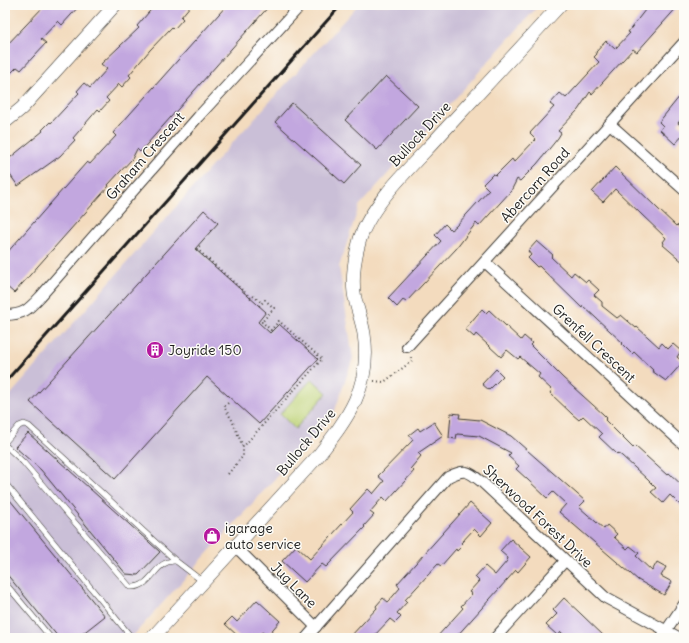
<svg xmlns="http://www.w3.org/2000/svg" width="689" height="643" viewBox="0 0 689 643" font-family="Delius,sans-serif">
  <style>
    .industrial { fill: #cabfd7 }
    .green { fill: #bcd174; stroke: #6c7648 }
    .building { fill: #c2a7df }
    .lines { fill: none; stroke-linecap: round; stroke-linejoin: round }
    .service-casing { stroke: #3c3934; stroke-width: 6 }
    .minor-casing { stroke: #3c3934; stroke-width: 12 }
    .tertiary-casing { stroke: #3c3934; stroke-width: 14 }
    .path { stroke: #3c3934; stroke-width: 2; stroke-dasharray: 1 3; stroke-linecap: butt }
    .service { stroke: #fff; stroke-width: 5 }
    .minor { stroke: #fff; stroke-width: 10 }
    .tertiary { stroke: #fff; stroke-width: 13 }
    .rail { stroke: #1c1c1c; stroke-width: 3 }
    .labels { text-anchor: middle; stroke-width: 3; stroke-linejoin: round; paint-order: stroke }
    .street-label { font-size: 14px; fill: #1c1c1c; stroke: #fdfcf7 }
    .poi-label { font-size: 14px; fill: #1c1c1c; stroke: #fdfcf7; text-anchor: start }
  </style>
  <rect width="100%" height="100%" fill="#fdfcf7"/>
  <filter id="ink" filterUnits="userSpaceOnUse"><feTurbulence type="fractalNoise" baseFrequency=".025" numOctaves="2"/><feDisplacementMap in="SourceGraphic" scale="8" xChannelSelector="R" yChannelSelector="G"/><feConvolveMatrix kernelMatrix="1 2 1 2 8 2 1 2 1" color-interpolation-filters="sRGB"/></filter>
  <filter id="wash" filterUnits="userSpaceOnUse"><feTurbulence type="fractalNoise" baseFrequency=".012" numOctaves="4" result="noise"/><feDisplacementMap in="SourceGraphic" scale="16" xChannelSelector="R" yChannelSelector="G"/><feGaussianBlur stdDeviation="0.9" result="paint"/><feColorMatrix in="noise" values="0 0 0 0 0 0 0 0 0 0 0 0 0 0 0 0 0 1.4 0 .05"/><feComposite in="paint" operator="in"/></filter>
  <g filter="url(#wash)">
    <rect width="100%" height="100%" fill="#f3dbbe"/>
    <path class="industrial" d="M358,5H539L359,206L339,267L353,358L334,413L131,638H5V401L233,142Z"/>
    <path class="green" d="M312,379L327,393L295,429L280,414Z"/>
    <g id="blocks">
      <g class="building">
        <path d="M45,5H80L62,25L58,21L41,39L46,43L21,70L17,67L5,79V47Z"/>
        <path d="M155,5H191L181,17L183,19L174,29L172,27L150,50L129,75L131,77L122,87L119,84L106,98L109,101L100,111L98,109L73,138L75,140L60,156L18,186L8,172L5,174V160L11,157L43,131L42,130L50,122L51,123L79,93L77,91L84,83L90,88L107,69L101,64L139,28L137,26Z"/>
        <path d="M227,5H270L140,152L137,149L132,159L108,185L109,186L14,293L5,285V255L86,163L87,162L90,164L101,152L116,136L113,133Z"/>
        <path d="M649,5H679L637,52L633,49L592,94L590,92L578,110L558,131L561,133L558,138L537,164L520,181L517,179L511,191L479,226L476,223L456,249L406,302L403,300L397,307L388,298L441,241L435,235L445,224L451,230L456,226L489,190L483,184L493,174L496,175L512,159L514,162L536,139L530,133L554,107L550,104L560,93L566,98L599,62L594,57L597,54L596,52L606,41L615,49L630,33L628,32Z"/>
        <path d="M386,76L418,106L377,150L345,120Z"/>
        <path d="M684,91V116L678,123L684,129V134L675,144L660,130L663,126L659,122Z"/>
        <path d="M292,103L361,165L344,184L275,122Z"/>
        <path d="M615,167L658,209L676,226L677,225L684,231V263L663,245L664,243L663,242L666,238L615,189L603,202L592,192Z"/>
        <path d="M204,210L218,223L195,249L266,312L258,322L270,333L279,324L318,359L259,424L207,377L115,479L30,402Z"/>
        <path d="M537,241L553,255L551,257L571,276L574,272L586,282L588,280L599,290L594,295L602,302V306L617,318L621,315L636,328L637,327L659,347L662,343L668,349L673,344L681,351L677,357L683,362L666,381L652,371L653,370L634,352L632,354L622,344L623,343L583,306L582,308L539,266L537,267L528,258L531,255L528,251Z"/>
        <path d="M482,309L486,313L489,310L521,340L524,336L532,343L530,345L563,378L603,414L607,418L605,420L633,448L635,446L667,475L669,473L684,487V509L670,495L663,503L651,492L656,488L647,479L622,456L618,453L617,454L599,437L602,434L583,416L579,420L572,414L550,393L552,390L538,377L540,374L520,357L518,359L507,350L501,357L476,334L474,337L465,329Z"/>
        <path d="M496,369L503,376L489,390L482,384Z"/>
        <path d="M451,413L460,414L459,418L480,420L511,436L585,501L579,507L604,529L607,525L617,534L614,537L627,549L630,546L639,553L636,556L652,571L657,562L666,567L661,576L672,582L664,595L638,580L559,512L566,504L553,492L547,498L528,480L516,469L519,466L508,456L511,453L479,436L457,434L456,439L449,438Z"/>
        <path d="M434,422L443,436L418,453L421,456L411,468L414,471L387,501L383,497L370,512L374,515L364,526L365,527L326,567L322,564L305,582L282,561L296,546L310,559L353,512L350,509L368,489L373,494L384,481L378,476L413,440L409,435L418,428L420,431Z"/>
        <path d="M28,433L160,552L138,575L126,574L41,470L15,447Z"/>
        <path d="M5,494L105,616L77,638H59L5,572Z"/>
        <path d="M470,503L492,523L481,536L474,529L461,543L463,545L457,551L456,549L441,566L438,564L405,600L407,602L397,613L401,617L395,623L390,619L372,638H349L377,608L376,606L383,598L388,602L400,588L397,584Z"/>
        <path d="M511,539L531,557L518,572L516,570L455,638H436L463,608L461,606L472,594L469,592L479,581L475,577L485,566L495,575L507,561L508,558L500,551Z"/>
        <path d="M564,598L581,614L606,638H567L561,632L558,636L546,625L557,614L553,610Z"/>
        <path d="M257,600L280,621L267,636L262,632L257,638H240L225,624L232,617L237,622Z"/>
      </g>
    </g>
  </g>
  <g filter="url(#ink)">
    <use href="#blocks" fill-opacity="0" stroke="#3c3934" stroke-width="1"/>
    <g class="lines">
      <defs>
        <g id="service">
          <path d="M5,442L19,426L24,424L29,426L176,561L202,581"/>
          <path d="M5,445L23,462L130,587C153,589 154,559 176,561"/>
          <path d="M5,483L132,638"/>
          <path d="M5,583L51,638"/>
        </g>
        <g id="minor">
          <path d="M610,124L684,190"/>
          <path d="M485,262L684,445"/>
          <path d="M5,315C23,315 28,310 40,297L198,117L301,5"/>
          <path d="M407,347L684,42"/>
          <path d="M235,546L316,627"/>
          <path d="M306,638L448,477C466,468 468,471 483,483L606,598L680,638"/>
          <path d="M495,638L565,561"/>
          <path d="M661,638L684,604"/>
        </g>
        <g id="tertiary">
          <path d="M5,122L22,108L115,5"/>
          <path d="M152,638L318,456C348,418 372,386 364,334C362,320 356,307 354,293C352,275 355,256 360,239C372,202 415,163 441,134C481,91 520,48 560,5"/>
        </g>
      </defs>
      <use href="#service" class="service-casing"/>
      <use href="#minor" class="minor-casing"/>
      <use href="#tertiary" class="tertiary-casing"/>
      <g class="path">
        <path d="M200,246L197,249L251,298L253,296L262,303"/>
        <path d="M259,306L265,300L274,308L262,322"/>
        <path d="M374,381L384,382L412,361L410,355"/>
        <path d="M228,403L224,407L232,420L243,447"/>
        <path d="M228,474L243,456V447L322,359L279,321L271,330L262,322L260,324"/>
      </g>
      <use href="#service" class="service"/>
      <use href="#minor" class="minor"/>
      <use href="#tertiary" class="tertiary"/>
      <path class="rail" d="M5,382L341,5"/>
    </g>
  </g>
  <defs>
    <symbol id="building-disc" viewBox="-11 -11 22 22"><circle r="9.5" fill="#b5179e" stroke="#fdfcf7"/><path d="M-4-6H4V6H1V3H-1V6H-4ZM-2.5-4.3h1.7v1.8h-1.7ZM.8-4.3h1.7v1.8H.8ZM-2.5-1h1.7V.8h-1.7ZM.8-1h1.7V.8H.8Z" fill="#fff"/></symbol>
    <symbol id="shop-disc" viewBox="-11 -11 22 22"><circle r="9.5" fill="#b5179e" stroke="#fdfcf7"/><path d="M-5-2.5h2.3a2.7 3.5 0 0 1 5.4 0H5L5.5 6h-11ZM-1.5-2.5h3a1.5 2.3 0 0 0-3 0Z" fill="#fff"/></symbol>
  </defs>
  <g fill-rule="evenodd">
    <use href="#building-disc" x="145" y="340" width="20" height="20"/>
    <use href="#shop-disc" x="202" y="526" width="20" height="20"/>
  </g>
  <g class="labels">
    <g class="street-label">
      <text transform="translate(420 134) rotate(-47)" y="5">Bullock Drive</text>
      <text transform="translate(145 156) rotate(-49)" y="5">Graham Crescent</text>
      <text transform="translate(535 185) rotate(-48)" y="5">Abercorn Road</text>
      <text transform="translate(594 343) rotate(43)" y="5">Grenfell Crescent</text>
      <text transform="translate(306 442) rotate(-50)" y="5">Bullock Drive</text>
      <text transform="translate(538 516) rotate(43)" y="5">Sherwood Forest Drive</text>
      <text transform="translate(294 585) rotate(45)" y="5">Jug Lane</text>
    </g>
    <g class="poi-label">
      <text x="168" y="355">Joyride 150</text>
      <text x="225" y="533">igarage<tspan x="225" dy="16">auto service</tspan></text>
    </g>
  </g>
  <rect width="689" height="643" fill="none" stroke="#fdfcf7" stroke-width="20"/>
</svg>
